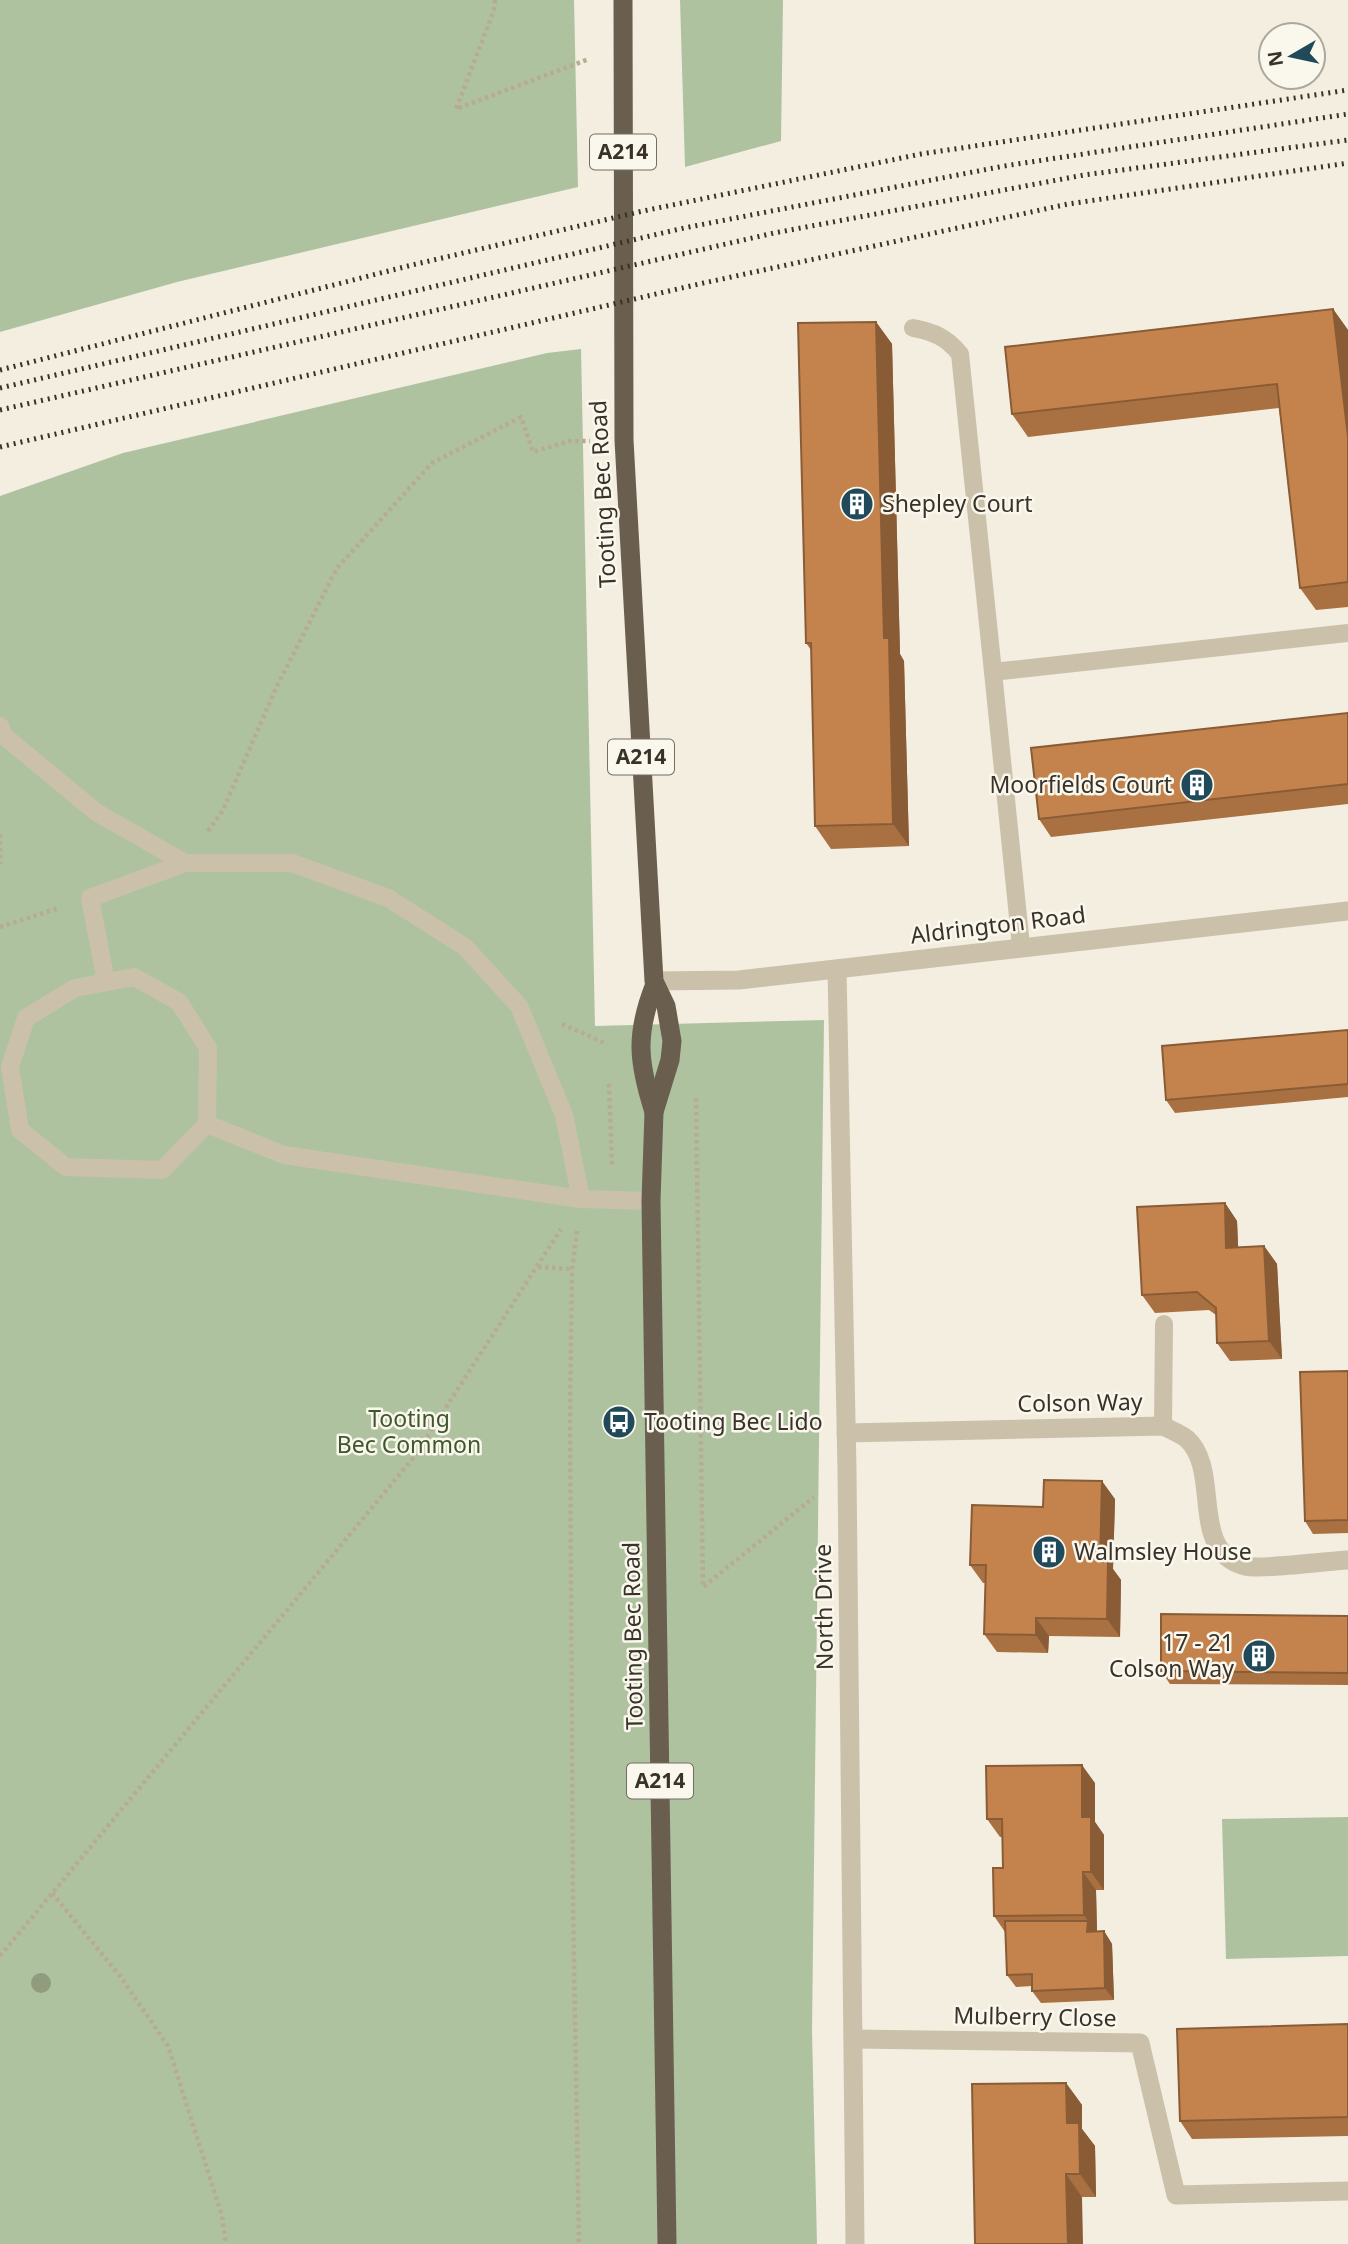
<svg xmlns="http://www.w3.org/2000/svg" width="1348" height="2244" viewBox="0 0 1348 2244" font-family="'Noto Sans',sans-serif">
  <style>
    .green { fill: #afc2a0 }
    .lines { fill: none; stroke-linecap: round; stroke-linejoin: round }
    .path { stroke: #b7ab96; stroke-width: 4.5; stroke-dasharray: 3.5 3.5; stroke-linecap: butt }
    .service { stroke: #cbc1ab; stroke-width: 18 }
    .minor { stroke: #cbc1ab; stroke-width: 19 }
    .tertiary { stroke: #cbc1ab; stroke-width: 19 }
    .trunk { stroke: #6a5e4f; stroke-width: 19 }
    .rail { stroke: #39322a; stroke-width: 5; stroke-dasharray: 2 5; stroke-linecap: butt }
    .tree { fill: #919b7e }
    .wall { fill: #a97142 }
    .shaded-wall { fill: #895c36 }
    .building { fill: #c4834d; stroke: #895c36; stroke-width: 2 }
    .labels { text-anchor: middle; stroke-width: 5; stroke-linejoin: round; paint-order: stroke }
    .shield { fill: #faf7ec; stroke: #736d64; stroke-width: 2 }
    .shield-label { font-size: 21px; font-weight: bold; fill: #39322a }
    .street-label { font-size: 23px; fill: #39322a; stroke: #faf7ec }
    .poi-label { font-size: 23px; fill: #39322a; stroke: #faf7ec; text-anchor: start }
    .park-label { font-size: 23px; fill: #40572e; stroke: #faf7ec }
  </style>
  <rect width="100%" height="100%" fill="#f3eee0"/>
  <g class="green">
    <path d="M0,0H574L578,187L177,282L0,332Z"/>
    <path d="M680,0H783L781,141L685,167Z"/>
    <path d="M581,349L595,1026L824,1020L812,2031L817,2244H0V496L123,453L547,353Z"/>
    <path d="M1348,1817V1956L1226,1959L1222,1819Z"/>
  </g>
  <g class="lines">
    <g class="path">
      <path d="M495,0L494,10L456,109L589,59"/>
      <path d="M208,831L223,810L276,688L337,568L432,463L521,417L533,452L569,441H590"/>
      <path d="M0,834V864"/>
      <path d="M0,927L59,908"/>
      <path d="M562,1024L607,1044"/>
      <path d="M609,1084L612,1166"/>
      <path d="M696,1098L703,1587L814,1497"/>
      <path d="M577,1231L572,1269L570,1412L573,1904L579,2244"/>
      <path d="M538,1267L572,1269"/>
      <path d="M52,1893L120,1976L168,2046L222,2216L226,2244"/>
      <path d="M0,1956L414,1457L561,1229"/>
    </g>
    <g class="service">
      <path d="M913,328C934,332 946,337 960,354L993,672"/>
      <path d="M0,726L4,736L96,812L185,863H292L388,898L465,947L519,1006L564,1115L581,1199"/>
      <path d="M1021,946L993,672L1348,633"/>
      <path d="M106,982L90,898L185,863"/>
      <path d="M207,1124L208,1048L179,1002L134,977L75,988L26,1018L10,1067L20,1130L66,1167L162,1170L207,1124L284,1155L581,1199L651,1201"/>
      <path d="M1163,1426L1164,1324"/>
    </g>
    <g class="minor">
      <path d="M837,969L847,1471L855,2244"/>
      <path d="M846,1433L1163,1426C1171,1430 1181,1434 1187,1439C1222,1471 1188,1551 1245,1566C1261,1570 1327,1561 1348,1560"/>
      <path d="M853,2039L1140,2043L1176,2195L1348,2191"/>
    </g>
    <path class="tertiary" d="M654,981L739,980L1348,911"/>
    <g class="trunk">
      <path d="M623,0L624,440L654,981L666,1006L672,1041L670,1060L654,1112L651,1201L667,2244"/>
      <path d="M654,1112C638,1062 635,1034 655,984"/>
    </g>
    <g class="rail">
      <path d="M0,370L412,265L643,211L921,154L1348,90"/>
      <path d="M0,388L684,228L1004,166L1348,114"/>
      <path d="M0,410L774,233L1084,175L1348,140"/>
      <path d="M0,447L699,284L1068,204L1348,163"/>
    </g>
  </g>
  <circle class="tree" cx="41" cy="1983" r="10"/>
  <g class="wall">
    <path d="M1333,309L1348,330V607L1316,610L1300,588L1279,408L1028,437L1012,414Z"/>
    <path d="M876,322L892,344L900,654L904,661L909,846L831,849L815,826L811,650L806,643Z"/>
    <path d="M1348,713V804L1051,837L1039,819Z"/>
    <path d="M1348,1030V1097L1175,1113L1166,1100Z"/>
    <path d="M1225,1203L1237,1221L1238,1248L1264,1246L1277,1264L1282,1359L1230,1361L1217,1343L1216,1315L1209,1310L1155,1313L1142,1295Z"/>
    <path d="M1348,1371V1533L1313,1534L1305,1521Z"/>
    <path d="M1115,1499L1113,1569L1121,1580L1120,1637L1049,1636L1048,1653L997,1652L984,1634L985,1583H983L970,1565L1043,1507Z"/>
    <path d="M1348,1616V1685L1170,1684L1161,1671Z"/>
    <path d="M1095,1783V1822L1104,1835V1890H1096L1097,1931H1104L1112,1944L1114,2000L1041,2003L1032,1991V1986L1016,1987L1007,1975L1005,1932L994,1916L1003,1868L1002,1837H1000L987,1819Z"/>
    <path d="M1348,2024V2136L1192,2139L1180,2121Z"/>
    <path d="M1066,2083L1082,2105V2129L1095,2146L1096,2197H1082L972,2084Z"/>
  </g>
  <g class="shaded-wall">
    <path d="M1333,309L1348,330V437Z"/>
    <path d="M876,322L892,344L900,654L904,661L909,846L893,824L884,638Z"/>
    <path d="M1225,1203L1237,1221L1239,1266L1226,1248Z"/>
    <path d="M1264,1246L1277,1264L1282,1359L1269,1341Z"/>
    <path d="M1102,1481L1115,1499L1113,1569L1121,1580L1120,1637L1107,1619L1100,1562Z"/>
    <path d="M1036,1618L1049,1636L1048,1653L1036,1635Z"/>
    <path d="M1082,1765L1095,1783V1822L1104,1835V1890L1091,1872L1082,1817Z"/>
    <path d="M1083,1872L1096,1890L1097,1933L1087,1932L1088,1921L1084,1915Z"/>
    <path d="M1104,1931L1112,1944L1114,2000L1105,1988Z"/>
    <path d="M1066,2083L1082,2105V2129L1095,2146L1096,2197L1080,2174L1067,2123Z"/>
    <path d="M1066,2174L1082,2197L1083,2244H1068Z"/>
  </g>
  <g class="building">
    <path d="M1333,309L1348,437V582L1300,588L1277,384L1012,414L1005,347Z"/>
    <path d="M876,322L884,638H889L893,824L815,826L811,643H806L798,323Z"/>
    <path d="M1348,713V784L1039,819L1031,748Z"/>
    <path d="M1348,1030V1084L1166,1100L1162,1046Z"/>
    <path d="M1225,1203L1226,1248L1264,1246L1269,1341L1217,1343L1216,1308L1197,1292L1142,1295L1137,1207Z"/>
    <path d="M1348,1371V1520L1305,1521L1300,1372Z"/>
    <path d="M1044,1480L1102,1481L1100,1562H1108L1107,1619L1036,1618V1635L984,1634L986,1565H970L972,1505L1043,1507Z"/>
    <path d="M1161,1614L1348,1616V1673L1161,1671Z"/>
    <path d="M1082,1765V1817H1091V1872H1083L1084,1915L994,1916L993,1868H1003L1002,1819H987L986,1766Z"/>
    <path d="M1005,1921H1088L1087,1932L1104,1931L1105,1988L1032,1991V1974L1007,1975Z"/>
    <path d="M1348,2024V2117L1180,2121L1177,2029Z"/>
    <path d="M1066,2083L1067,2123H1079L1080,2174H1066L1068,2244H975L972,2084Z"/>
  </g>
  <defs>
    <symbol id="building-disc" viewBox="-11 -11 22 22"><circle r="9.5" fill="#204a5a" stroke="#faf7ec"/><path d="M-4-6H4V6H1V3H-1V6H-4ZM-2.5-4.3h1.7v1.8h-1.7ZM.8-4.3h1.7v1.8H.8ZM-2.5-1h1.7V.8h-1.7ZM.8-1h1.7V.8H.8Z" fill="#fff"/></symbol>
    <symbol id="bus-disc" viewBox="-11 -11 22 22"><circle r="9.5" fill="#204a5a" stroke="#faf7ec"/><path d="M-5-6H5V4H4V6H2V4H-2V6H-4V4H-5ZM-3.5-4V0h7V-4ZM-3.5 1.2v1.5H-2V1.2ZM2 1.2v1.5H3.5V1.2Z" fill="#fff"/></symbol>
  </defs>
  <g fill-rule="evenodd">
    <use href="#building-disc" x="838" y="485" width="38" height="38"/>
    <use href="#building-disc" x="1178" y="766" width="38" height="38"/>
    <use href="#bus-disc" x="600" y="1403" width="38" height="38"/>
    <use href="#building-disc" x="1030" y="1533" width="38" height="38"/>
    <use href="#building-disc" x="1240" y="1637" width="38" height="38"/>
  </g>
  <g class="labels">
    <g class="shield">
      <rect x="590" y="134.5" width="66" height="35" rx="5"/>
      <rect x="608" y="739.5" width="66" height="35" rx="5"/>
      <rect x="627" y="1763.5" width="66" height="35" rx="5"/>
    </g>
    <g class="shield-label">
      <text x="623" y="159">A214</text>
      <text x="641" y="764">A214</text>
      <text x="660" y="1788">A214</text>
    </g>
    <g class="street-label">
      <text transform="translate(603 494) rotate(-93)" y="8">Tooting Bec Road</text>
      <text transform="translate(998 925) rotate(-7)" y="8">Aldrington Road</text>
      <text transform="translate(1080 1403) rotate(-1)" y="8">Colson Way</text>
      <text transform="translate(824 1607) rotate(-91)" y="8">North Drive</text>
      <text transform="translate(633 1636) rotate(-91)" y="8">Tooting Bec Road</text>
      <text transform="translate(1035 2017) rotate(1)" y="8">Mulberry Close</text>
    </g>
    <g class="poi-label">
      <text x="882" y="512">Shepley Court</text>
      <text x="1172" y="793" text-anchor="end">Moorfields Court</text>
      <text x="644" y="1430">Tooting Bec Lido</text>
      <text x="1074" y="1560">Walmsley House</text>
      <text x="1234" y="1651" text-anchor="end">17 - 21<tspan x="1234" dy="26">Colson Way</tspan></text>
    </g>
    <g class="park-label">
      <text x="409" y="1427">Tooting<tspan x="409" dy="26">Bec Common</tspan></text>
    </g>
  </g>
  <g transform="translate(1292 56) rotate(261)"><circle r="33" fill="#faf7ec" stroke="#ada89e" stroke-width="2"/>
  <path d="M0-5L12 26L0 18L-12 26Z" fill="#204a5a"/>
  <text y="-10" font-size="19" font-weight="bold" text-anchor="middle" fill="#39322a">N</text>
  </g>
</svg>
